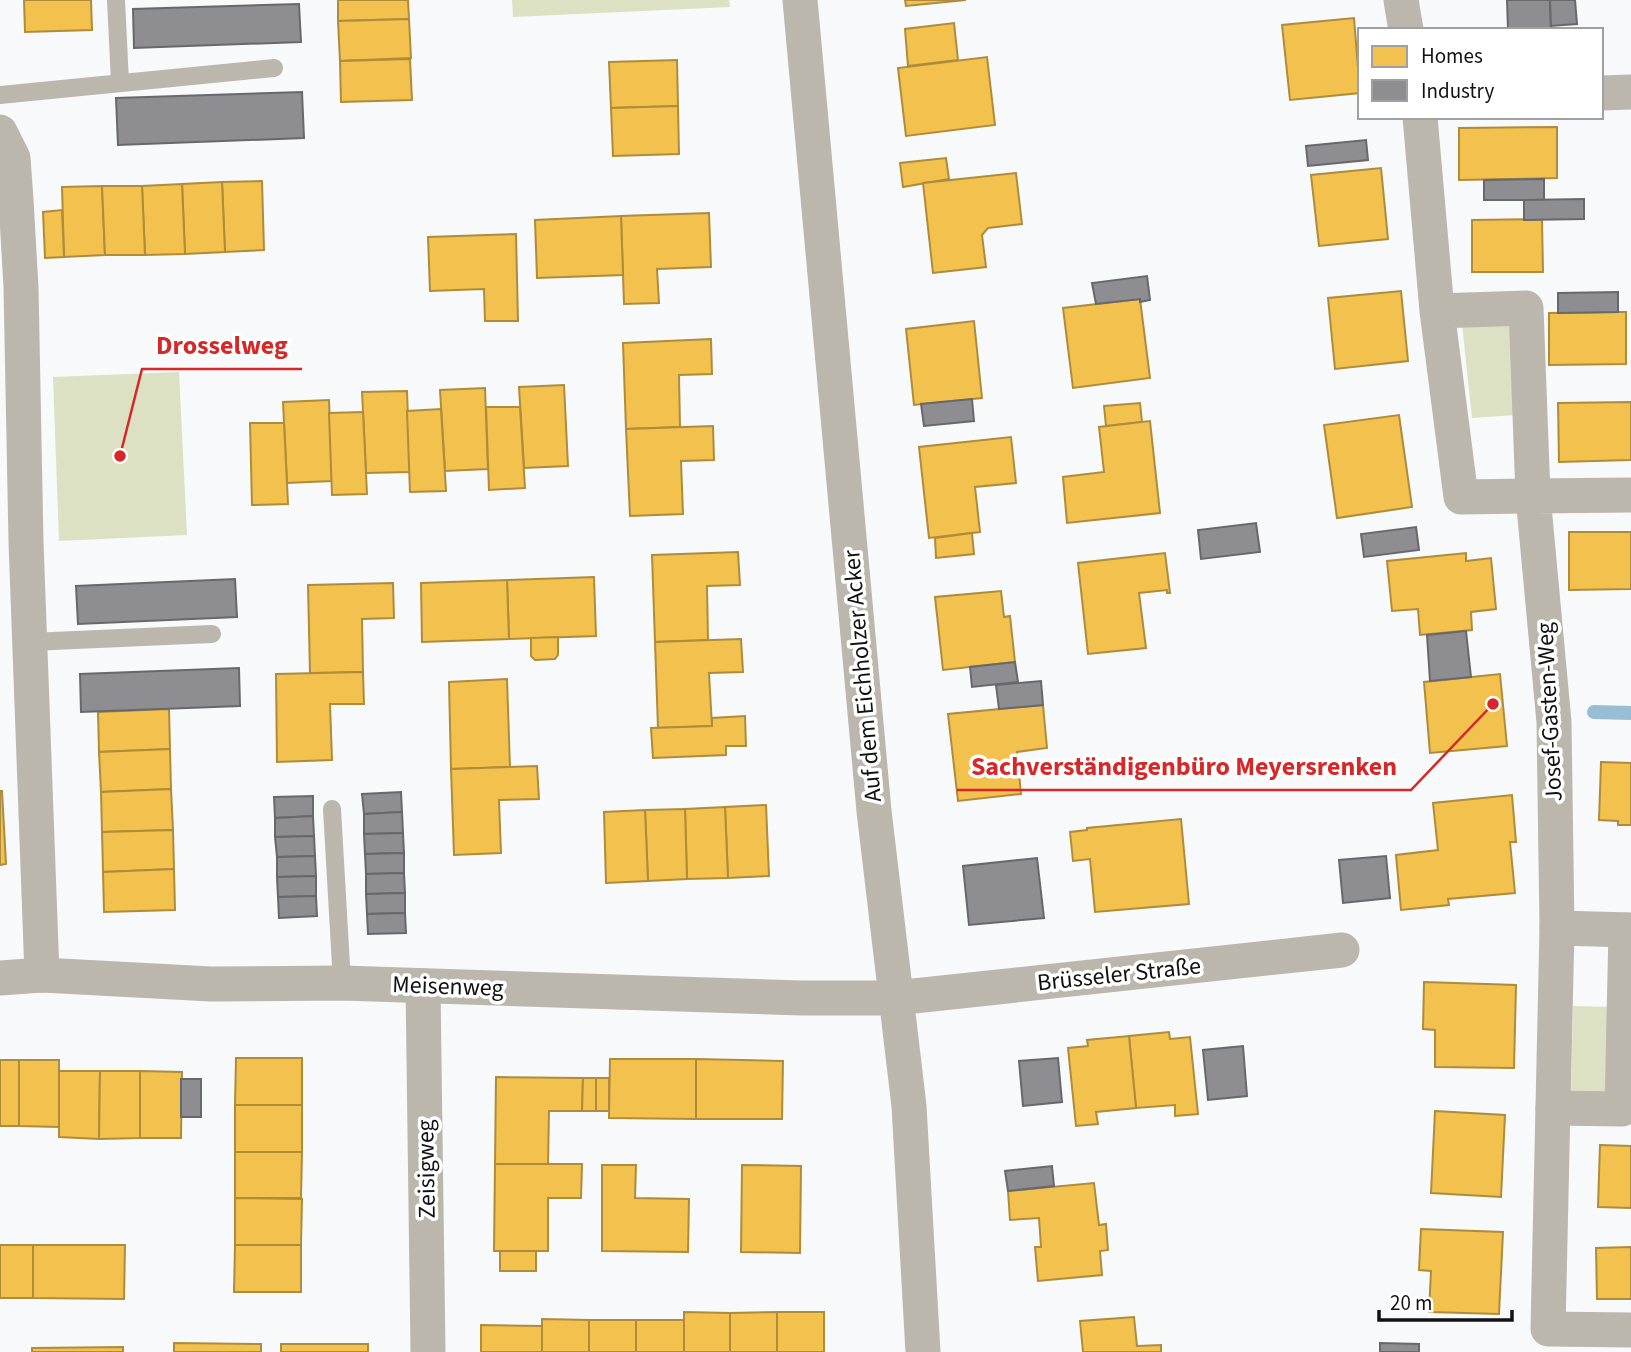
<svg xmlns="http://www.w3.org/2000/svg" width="1631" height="1352" viewBox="0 0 1631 1352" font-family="'Source Sans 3',sans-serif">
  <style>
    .green { fill: #dce1c4 }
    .homes { fill: #f2c14e; stroke: #ae8c3c; stroke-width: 2 }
    .industry { fill: #8d8d92; stroke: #68686c; stroke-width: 2 }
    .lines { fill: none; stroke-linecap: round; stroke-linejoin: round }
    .stream { stroke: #97bed5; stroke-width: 14 }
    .lane { stroke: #bbb7ac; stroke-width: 18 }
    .street { stroke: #bbb7ac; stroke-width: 35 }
    .labels { text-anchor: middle; stroke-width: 7; stroke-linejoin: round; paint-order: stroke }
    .street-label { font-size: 24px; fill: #111213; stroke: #fff }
    .leader { fill: none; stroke: #d62828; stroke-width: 2.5 }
    .callout-dot { fill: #d62828; stroke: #fff; stroke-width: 2.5 }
    .callout-label { font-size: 26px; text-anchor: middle; font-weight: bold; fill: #d62828; stroke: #fff; stroke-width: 7; stroke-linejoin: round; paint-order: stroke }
  </style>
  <rect width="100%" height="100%" fill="#f8f9fb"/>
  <g class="green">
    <path d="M512,0H729L730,7L513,17Z"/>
    <path d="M1516,321L1515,415L1472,418L1462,324Z"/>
    <path d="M179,372L187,535L59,541L53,377Z"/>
    <path d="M1573,1006L1613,1007L1611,1098L1571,1097Z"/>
  </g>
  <g class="homes">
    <path d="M24,0H91L92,30L25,32Z"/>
    <path d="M338,0H408L409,19L338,21Z"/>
    <path d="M905,0H966L906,6Z"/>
    <path d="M1354,18L1360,93L1290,100L1282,25Z"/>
    <path d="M409,19L411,58L340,61L338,21Z"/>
    <path d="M954,23L958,60L908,66L905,29Z"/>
    <path d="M987,57L995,125L906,136L898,68Z"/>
    <path d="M410,59L412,100L341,102L340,61Z"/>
    <path d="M677,60L678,106L611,108L609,62Z"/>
    <path d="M678,106L679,154L613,156L611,108Z"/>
    <path d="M1557,127V178L1459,180V128Z"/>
    <path d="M946,158L949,179L903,187L900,163Z"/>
    <path d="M1381,168L1388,239L1319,246L1311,175Z"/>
    <path d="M1016,173L1022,224L988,228L982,235L986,267L933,273L923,183Z"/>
    <path d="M262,181L264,250L225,252L222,182Z"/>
    <path d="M222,182L225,252L185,254L182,184Z"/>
    <path d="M182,184L185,254L145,255L142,186Z"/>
    <path d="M102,186L105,255L64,257L62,187Z"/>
    <path d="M102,186H142L145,255H105Z"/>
    <path d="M62,210L64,257L45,258L43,212Z"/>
    <path d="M709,213L711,267L657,269L659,303L624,304L621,216Z"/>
    <path d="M621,216L623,275L537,278L535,220Z"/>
    <path d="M1542,219L1543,272H1472V220Z"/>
    <path d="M516,234L518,321H485L484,289L430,291L428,237Z"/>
    <path d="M1401,291L1408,361L1335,369L1328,298Z"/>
    <path d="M1140,299L1150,378L1073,388L1063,308Z"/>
    <path d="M1618,312H1626V364L1549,365V313Z"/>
    <path d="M974,321L982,398L914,405L906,329Z"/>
    <path d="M711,339L712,374L679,375L680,427L626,429L623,343Z"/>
    <path d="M564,385L568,466L524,468L519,387Z"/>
    <path d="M485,388L488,469L445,471L440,390Z"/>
    <path d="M407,391L410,472L366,473L362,392Z"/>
    <path d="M329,400L332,481L287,483L283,402Z"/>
    <path d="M1631,402V460L1559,462L1558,403Z"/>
    <path d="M1140,403L1142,422L1106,426L1104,406Z"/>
    <path d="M486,407H520L525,488L489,490Z"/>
    <path d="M441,409L446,491L410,492L407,411Z"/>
    <path d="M363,412L367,494L332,495L329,413Z"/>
    <path d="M1399,415L1412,507L1337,518L1324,425Z"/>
    <path d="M1150,421L1160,513L1067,523L1063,477L1104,472L1099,427Z"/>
    <path d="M250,423H284L288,504L252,505Z"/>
    <path d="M713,426L714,460L681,461L683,514L630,516L626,429Z"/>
    <path d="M1011,437L1016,483L975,487L980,532L929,538L919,447Z"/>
    <path d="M1569,532H1631V589L1569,590Z"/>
    <path d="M972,533L974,554L936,558L935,538Z"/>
    <path d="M738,552L740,585L707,586L708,640L655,642L652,555Z"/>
    <path d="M1165,553L1170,593H1167V590L1139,593L1146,648L1088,654L1078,563Z"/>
    <path d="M1466,553V561L1491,558L1496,609L1471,612L1472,630L1420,635L1418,609L1392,611L1387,561Z"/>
    <path d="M594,577L596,636L509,639L507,580Z"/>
    <path d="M507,580L509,639L422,642L421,583Z"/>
    <path d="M393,583L394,618L362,619L363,672L310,673L308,585Z"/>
    <path d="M1001,591L1004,617L1010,616L1015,662L943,670L935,597Z"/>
    <path d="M558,637V655L555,659L535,660L531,656V638Z"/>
    <path d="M741,639L743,672L709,673L712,726L658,728L655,642Z"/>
    <path d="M363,672L364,704H330L332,760L277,762L276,674Z"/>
    <path d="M1500,674L1507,746L1430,753L1424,682Z"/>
    <path d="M507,679L510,767L451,769L449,682Z"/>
    <path d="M1043,705L1047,748L1017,752L1021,794L958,801L948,714Z"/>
    <path d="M169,709L170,749L99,752L98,712Z"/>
    <path d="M745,716L746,746H726V755L653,758L651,728L712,726V718Z"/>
    <path d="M170,749L171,789L101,792L99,752Z"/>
    <path d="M1601,762L1631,763V825H1618V821L1599,820Z"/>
    <path d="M537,766L539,799L499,800L501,853L454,855L451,769Z"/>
    <path d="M171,789L173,830L102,832L101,792Z"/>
    <path d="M0,791H2L6,864L0,865Z"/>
    <path d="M1512,795L1516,842H1510L1515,893L1448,899L1449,905L1401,910L1396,855L1438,850L1433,803Z"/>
    <path d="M766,805L769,876L728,878L725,807Z"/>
    <path d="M725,807L728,878L687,879L685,809Z"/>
    <path d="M685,809L687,879L648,881L645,810Z"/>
    <path d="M645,810L648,881L606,883L604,812Z"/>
    <path d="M1181,819L1189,904L1095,912L1090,859L1073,861L1070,832L1087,830V828Z"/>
    <path d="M173,830L174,869L103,872L102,832Z"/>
    <path d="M174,869L175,910L104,912L103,872Z"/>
    <path d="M1424,982L1516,985L1514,1068L1435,1067V1030L1423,1029Z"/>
    <path d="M1169,1032L1170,1039L1190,1037L1198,1114L1175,1116V1105L1136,1108L1129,1036Z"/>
    <path d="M1129,1036L1136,1108L1096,1112L1098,1124L1076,1126L1068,1048L1088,1046L1087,1040Z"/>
    <path d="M236,1058H302V1105H235Z"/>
    <path d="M610,1059H696V1119L609,1118Z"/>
    <path d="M696,1059L783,1061L782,1119H696Z"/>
    <rect x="0" y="1060" width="19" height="66"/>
    <path d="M19,1060H59V1127L19,1126Z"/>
    <path d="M59,1071H100L99,1139L59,1137Z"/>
    <path d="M100,1071H140V1138L99,1139Z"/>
    <path d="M140,1071L182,1072L181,1138H140Z"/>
    <path d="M496,1077L583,1078L582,1111H549L548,1164H495Z"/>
    <path d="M583,1078H596V1111H582Z"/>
    <rect x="596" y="1078" width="13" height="33"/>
    <rect x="235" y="1105" width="67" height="47"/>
    <path d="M1435,1111L1505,1115L1501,1197L1431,1193Z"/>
    <path d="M1600,1145L1631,1146V1208L1598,1207Z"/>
    <path d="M235,1152H302L301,1198H235Z"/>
    <path d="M495,1164H582L581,1198H548V1251H494Z"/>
    <path d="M602,1165H636L635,1198L689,1199L688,1252L602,1251Z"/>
    <path d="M742,1165L801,1166L800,1253L741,1252Z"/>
    <path d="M1094,1183L1099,1225L1106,1224L1108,1250L1100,1251L1102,1275L1038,1281L1035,1247H1041L1039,1218L1010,1220L1008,1191Z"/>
    <path d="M235,1198L302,1199L301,1245H235Z"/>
    <path d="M1421,1229L1503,1232L1499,1314L1429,1312L1431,1271L1419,1270Z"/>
    <rect x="0" y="1245" width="33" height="53"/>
    <path d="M33,1245H125L124,1299L33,1298Z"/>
    <path d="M235,1245H301V1292H234Z"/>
    <path d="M1631,1247V1299H1597L1596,1248Z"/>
    <rect x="500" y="1251" width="36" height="20"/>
    <path d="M684,1312L730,1313V1352H684Z"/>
    <path d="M777,1312V1352H730V1313Z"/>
    <rect x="777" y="1312" width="47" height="40"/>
    <path d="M1134,1317L1137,1346L1161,1345V1352H1083L1080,1321Z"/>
    <path d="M542,1319L589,1320V1352H542Z"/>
    <rect x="589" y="1320" width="47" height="32"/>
    <rect x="636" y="1320" width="48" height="32"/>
    <path d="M481,1325L542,1326V1352H481Z"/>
    <path d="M174,1343L261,1344V1352H174Z"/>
    <rect x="281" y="1344" width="87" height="8"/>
    <path d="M123,1347V1352H32V1348Z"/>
  </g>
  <g class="industry">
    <path d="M1507,0H1550L1551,30H1508Z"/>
    <path d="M1550,0H1575L1577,24L1551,26Z"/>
    <path d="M299,4L301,42L134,48L133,9Z"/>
    <path d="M302,92L304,138L118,145L116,98Z"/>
    <path d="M1366,140L1368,160L1308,166L1306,146Z"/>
    <path d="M1544,179V200H1484V180Z"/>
    <path d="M1584,199V219L1524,220V200Z"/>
    <path d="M1147,276L1150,300L1140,302V299L1096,304L1092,283Z"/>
    <path d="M1618,292V312L1558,313V293Z"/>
    <path d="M972,399L974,421L924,426L921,404Z"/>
    <path d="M1256,523L1260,552L1201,559L1198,530Z"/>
    <path d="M1416,527L1419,550L1364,557L1361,534Z"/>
    <path d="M235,579L237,617L78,624L76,586Z"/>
    <path d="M1466,631L1471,677L1430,681L1427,635Z"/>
    <path d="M1015,662L1018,682L972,687L970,667Z"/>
    <path d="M239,668L240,706L81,712L80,674Z"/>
    <path d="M1041,681L1043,705L999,709L996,685Z"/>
    <path d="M401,792L402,812L364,814L362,794Z"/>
    <path d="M313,796V816L275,818L274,797Z"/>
    <path d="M402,812L403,833L364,834V814Z"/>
    <path d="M313,816L314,836L275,837V818Z"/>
    <path d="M403,833L404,853L365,854L364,834Z"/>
    <path d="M314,836L315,856L277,857L275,837Z"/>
    <path d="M404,853V873L366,874L365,854Z"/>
    <path d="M315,856L316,876L277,877V857Z"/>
    <path d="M1386,856L1390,898L1343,903L1339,860Z"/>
    <path d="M1037,858L1044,918L969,925L963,866Z"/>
    <path d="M404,873L405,893L366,894V874Z"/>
    <path d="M316,876V896L278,897L277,877Z"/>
    <path d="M405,893V913L367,914L366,894Z"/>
    <path d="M316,896L317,916L279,918L278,897Z"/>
    <path d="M405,913L406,933L368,934L367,914Z"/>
    <path d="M1243,1046L1247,1096L1208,1100L1203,1050Z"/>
    <path d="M1058,1058L1062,1102L1023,1106L1019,1061Z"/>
    <rect x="181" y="1079" width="20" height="38"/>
    <path d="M1052,1166L1054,1186L1008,1191L1005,1171Z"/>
    <path d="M1380,1343L1419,1344V1352H1380Z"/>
  </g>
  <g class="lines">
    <path class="stream" d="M1594,712L1631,713"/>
    <g class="lane">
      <path d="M116,0L120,82"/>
      <path d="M0,95L274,68"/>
      <path d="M30,642L212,634"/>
      <path d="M332,809L342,983"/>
    </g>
    <g class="street">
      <path d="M800,0L874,811L909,1106L923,1352"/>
      <path d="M1401,0L1406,30"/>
      <path d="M1601,93L1631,92"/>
      <path d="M1420,117L1437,311L1461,497L1533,496L1526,308L1437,311"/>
      <path d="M0,132L13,158L16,200L21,287L26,542L42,975"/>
      <path d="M1631,495L1533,496L1554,722L1557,928L1548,1329L1631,1330"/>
      <path d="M1557,928L1631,930"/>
      <path d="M0,978L42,975L211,984L342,983L802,998H895L1342,950"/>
      <path d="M423,986L428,1352"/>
      <path d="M1553,1108L1622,1109L1626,930"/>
    </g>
  </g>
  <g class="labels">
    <g class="street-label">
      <text transform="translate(862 676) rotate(-95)" y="8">Auf dem Eichholzer Acker</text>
      <text transform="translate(1549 712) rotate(-93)" y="8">Josef-Gasten-Weg</text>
      <text transform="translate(1119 974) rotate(-6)" y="8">Brüsseler Straße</text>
      <text transform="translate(448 986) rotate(2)" y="8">Meisenweg</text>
      <text transform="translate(426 1169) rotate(-91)" y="8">Zeisigweg</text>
    </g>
  </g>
  <path class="leader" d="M120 456L142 369H302M1493 704L1411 790H957"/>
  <g class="callout-dot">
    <circle cx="120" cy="456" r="7"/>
    <circle cx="1493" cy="704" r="7"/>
  </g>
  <g class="callout-label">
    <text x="222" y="354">Drosselweg</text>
    <text x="1184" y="775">Sachverständigenbüro Meyersrenken</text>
  </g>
  <rect x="1358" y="28" width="245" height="91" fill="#ffffff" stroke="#a0a0a1" stroke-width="2"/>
  <rect x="1372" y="46" width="35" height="21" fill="#f2c14e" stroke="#a0a0a1" stroke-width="2"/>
  <text x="1421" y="63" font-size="21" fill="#111213">Homes</text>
  <rect x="1372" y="80" width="35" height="21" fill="#8d8d92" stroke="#a0a0a1" stroke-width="2"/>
  <text x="1421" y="98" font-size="21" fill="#111213">Industry</text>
  <path d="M1379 1310v10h133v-10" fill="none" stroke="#111213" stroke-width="3.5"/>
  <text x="1390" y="1310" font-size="21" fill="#111213" stroke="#ffffff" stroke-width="5" paint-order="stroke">20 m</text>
</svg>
